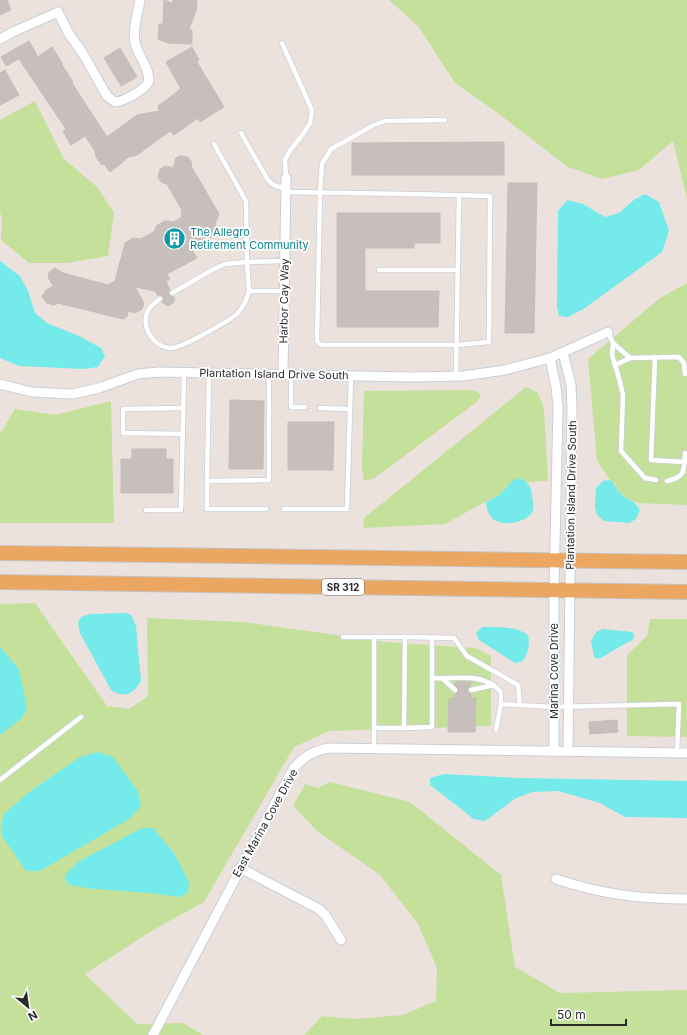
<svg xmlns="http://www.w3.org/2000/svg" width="687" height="1035" viewBox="0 0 687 1035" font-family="Inter,sans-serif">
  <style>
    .green { fill: #c5e09b }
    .water { fill: #74eaea }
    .building { fill: #c7bfbc; stroke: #c7bdb7 }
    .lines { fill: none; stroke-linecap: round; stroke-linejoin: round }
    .service-casing { stroke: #c8cfd8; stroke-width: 6 }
    .minor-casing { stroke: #c8cfd8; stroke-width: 11 }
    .primary-casing { stroke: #c3c3c3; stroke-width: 16 }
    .service { stroke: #fff; stroke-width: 4.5 }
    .minor { stroke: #fff; stroke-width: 9 }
    .primary { stroke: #eba762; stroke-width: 14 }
    .labels { text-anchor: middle; stroke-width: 3.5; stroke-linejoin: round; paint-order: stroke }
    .shield { fill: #fff; stroke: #6a6a6a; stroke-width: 1 }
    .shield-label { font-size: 10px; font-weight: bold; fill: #2a2a2a }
    .culture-label { font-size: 11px; fill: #0d838f; stroke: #fff; text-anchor: start }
    .street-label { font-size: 11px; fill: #2a2a2a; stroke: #fff }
  </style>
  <rect width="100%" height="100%" fill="#ece2dd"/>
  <g class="green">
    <path d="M389,0H687V199L673,141L639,170L602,179L568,167L495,111L455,83L418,26Z"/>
    <path d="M35,101L64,159L96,186L114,212L108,256L67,263H29L1,240L2,221L0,211V120Z"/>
    <path d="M687,283V505L637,503L621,495L616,485L610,480L597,461L588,359L660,298Z"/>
    <path d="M526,387L538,393L544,408L548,481L528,482L520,478L505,488L499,495L492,498L445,524L363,528L364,518Z"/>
    <path d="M473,390L481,394L478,401L375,478L364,481L362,468L364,391Z"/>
    <path d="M111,401L114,523H0V434L15,409L55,415Z"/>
    <path d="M35,603L107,706L129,709L148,696L147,618L243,622L386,642L475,648L491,656V726L329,731L294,747L204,902L153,930L85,974L137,1024L183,1023L203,1035H0V604Z"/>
    <path d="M650,619H687V737L627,736V655L647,636Z"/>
    <path d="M330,782L410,802L501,875L515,967L560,993L687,990V1035H304L322,1016L354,1019L403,1015L436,1001L437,968L418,924L380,875L317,831L293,806L305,784L318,788Z"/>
  </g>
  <g class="water">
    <path d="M645,194L659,202L669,231L662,252L585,308L568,317L559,316L557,306L558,211L567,200L583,204L605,217L619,213L635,199Z"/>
    <path d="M0,261L20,276L28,291L35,313L47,323L79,336L101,348L105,356L98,367L83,369L19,366L0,358Z"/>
    <path d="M520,478C528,482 532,487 532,497C533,501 534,507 533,510C530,518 523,520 516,522C499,526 487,520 486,502L499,495L513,480Z"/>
    <path d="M610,480C615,484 617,489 620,493C626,501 634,498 640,510L636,519L629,523L604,521L597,515L595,507L596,488L603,481Z"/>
    <path d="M127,613L132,616L136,626L141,681C133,694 124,699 111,690L80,633L78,623L81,617L90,614Z"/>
    <path d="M482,627C497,627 516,626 528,635C530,644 528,654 523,661L515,663L479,640L476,633Z"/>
    <path d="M603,629L632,632L634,635L633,640C620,645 610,654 598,659L594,657L591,641L596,632Z"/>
    <path d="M0,647L19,669L27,708L22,718L0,735Z"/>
    <path d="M98,752L113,757L138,791L141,806L129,819L40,871H26L1,834L3,815L29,792L80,757Z"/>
    <path d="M444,774L518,778L687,781V818L625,817L600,803L558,791L533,792L516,798L485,821L473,819L465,812L430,785V778Z"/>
    <path d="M142,828H153L174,853L189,882L188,893L179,897L149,893L85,888L67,884L65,875L78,862Z"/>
  </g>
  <g class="building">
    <path d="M0,0H7L11,10L0,15Z"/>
    <path d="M164,0L172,3L173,0H197L196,11L189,29L192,30V44L168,43L158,39L159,24H163Z"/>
    <path d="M29,41L38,57L52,47L62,63H61L73,82L72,83L107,137L137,115L159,111L158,106L181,89L166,62L192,47L199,60L197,62L224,107L200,122L198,118L174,135L170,131L137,155L128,157L124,161L110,172L104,164L102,165L96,157L95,151L85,136L71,145L63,131L66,129L19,59L6,66L1,57Z"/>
    <path d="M120,48L137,77L121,86L104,58Z"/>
    <path d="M5,70L19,95L0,105V73Z"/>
    <path d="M504,142V175H352V143Z"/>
    <path d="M181,156L188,157L192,163L191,166L219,214L215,224L217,228L216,235L211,238L206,237L190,246L197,258L167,274L170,279L166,281L170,290L169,294L175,298L173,303L168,306L164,304L162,302L163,297L161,295L158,296L155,291L135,287L144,303L142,309L135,313L128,311L127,317L123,319L58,303L54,305L47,303L42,297L46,290L53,286L48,277L49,272L55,268L63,273L108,285L115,281L125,243L133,238L141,239L155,231L156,226L165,221L173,222L181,218L182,210L167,184L161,182L158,177L160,169L166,166L173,168L176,158Z"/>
    <path d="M508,183H537L534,333H505Z"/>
    <path d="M337,213H440V243H414V248H365V291H439L438,327H337Z"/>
    <path d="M230,400L264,401L263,469H229Z"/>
    <path d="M288,422H334L333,470H288Z"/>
    <path d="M132,449H166V459H173V493H121V459H132Z"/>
    <path d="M455,682H471V686L468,688L467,690L471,694L470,698H476L475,732H448L449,699L455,697V694L459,690L455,685Z"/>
    <path d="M617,720L618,732L590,734L589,722Z"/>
  </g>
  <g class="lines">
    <defs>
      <g id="service">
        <path d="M282,43L312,110L310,123L303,134L289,152L285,160L286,178"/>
        <path d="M241,133L268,180C273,186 278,187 286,188"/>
        <path d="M286,192C354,193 422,194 490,196L489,342L456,345H321L317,341L320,192L322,164L331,149L374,125L385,121L445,120"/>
        <path d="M379,270H457"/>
        <path d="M285,291H249L247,262L285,261"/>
        <path d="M172,293L214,269L225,264L247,262L246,201L214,144"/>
        <path d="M160,299C156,302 152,304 149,309C139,325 153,347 170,348C181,349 226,322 236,315C242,309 247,299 249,291"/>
        <path d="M608,332L613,343L630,358"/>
        <path d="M613,343L612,355L619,378L623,395L621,451L645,478L656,480"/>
        <path d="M655,357L651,460L685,462"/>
        <path d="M615,365L630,358L679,357L684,363L685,374"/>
        <path d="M291,375V407H305"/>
        <path d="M456,376L459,195"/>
        <path d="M320,408L350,409"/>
        <path d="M183,434L123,433V409L183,408"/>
        <path d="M207,481L209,373"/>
        <path d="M667,481C686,477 684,470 685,453"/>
        <path d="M266,509H207V481L269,480V374"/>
        <path d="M284,509H347L351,376"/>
        <path d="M146,510H181L184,373"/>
        <path d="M343,637H374"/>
        <path d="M405,637L454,638L467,656L518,685L520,705"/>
        <path d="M432,678C457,680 482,671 501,692V704L496,730"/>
        <path d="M443,679L455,690"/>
        <path d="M471,690L494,685"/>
        <path d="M501,704L554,707L679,704L677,753"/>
        <path d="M374,728H404L405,637H374V748"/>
        <path d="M404,728L432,727V638"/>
        <path d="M0,780L81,717"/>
      </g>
      <g id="minor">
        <path d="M0,39L13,32L58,12L69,34L82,52L107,96L115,102C125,101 145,90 149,81C148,64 139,58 135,43C132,30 138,13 140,0"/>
        <path d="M563,353L571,384L572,407L568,751"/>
        <path d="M550,358L556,387L558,407L554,590V751"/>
        <path d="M283,375L286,178"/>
        <path d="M0,384L32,392L72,394L99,388L138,374L159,372L412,377L463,376L505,370L550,358L608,332"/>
        <path d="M240,868L319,909L325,915L341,940"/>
        <path d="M556,879C600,894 640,899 687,899"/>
        <path d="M153,1035L293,769C303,757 313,751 329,748L687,753"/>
      </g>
      <g id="primary">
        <path d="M0,553L687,562"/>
        <path d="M0,582L687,592"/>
      </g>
    </defs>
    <use href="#service" class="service-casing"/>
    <use href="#minor" class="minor-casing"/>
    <use href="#primary" class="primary-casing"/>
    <use href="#service" class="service"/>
    <use href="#minor" class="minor"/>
    <use href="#primary" class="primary"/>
  </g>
  <defs>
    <symbol id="building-disc" viewBox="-11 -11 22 22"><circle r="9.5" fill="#0f9aa8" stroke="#fff"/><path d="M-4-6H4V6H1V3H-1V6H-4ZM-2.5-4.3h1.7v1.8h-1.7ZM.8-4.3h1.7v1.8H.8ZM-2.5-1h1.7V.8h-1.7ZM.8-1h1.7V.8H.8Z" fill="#fff"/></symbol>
  </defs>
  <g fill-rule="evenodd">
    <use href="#building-disc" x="162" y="226" width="25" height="25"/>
  </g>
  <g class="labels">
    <rect class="shield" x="322" y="579" width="42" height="16" rx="3"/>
    <g class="shield-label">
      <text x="343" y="591">SR 312</text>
    </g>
    <g class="culture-label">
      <text x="190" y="236">The Allegro<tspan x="190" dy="13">Retirement Community</tspan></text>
    </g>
    <g class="street-label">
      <text transform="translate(284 301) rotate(-89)" y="4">Harbor Cay Way</text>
      <text transform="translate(274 374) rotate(1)" y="4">Plantation Island Drive South</text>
      <text transform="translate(571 495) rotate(-89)" y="4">Plantation Island Drive South</text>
      <text transform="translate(554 671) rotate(-90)" y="4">Marina Cove Drive</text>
      <text transform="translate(265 823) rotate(-61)" y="4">East Marina Cove Drive</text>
    </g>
  </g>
  <g transform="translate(28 1007) rotate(151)" stroke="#ffffff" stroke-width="3" paint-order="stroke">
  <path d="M0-3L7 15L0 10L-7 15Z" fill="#2a2a2a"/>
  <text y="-6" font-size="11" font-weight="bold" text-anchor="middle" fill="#2a2a2a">N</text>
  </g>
  <path d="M551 1019v6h75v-6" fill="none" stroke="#2a2a2a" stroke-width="2"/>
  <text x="557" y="1019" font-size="12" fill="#2a2a2a" stroke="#ffffff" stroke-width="3" paint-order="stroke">50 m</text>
</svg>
